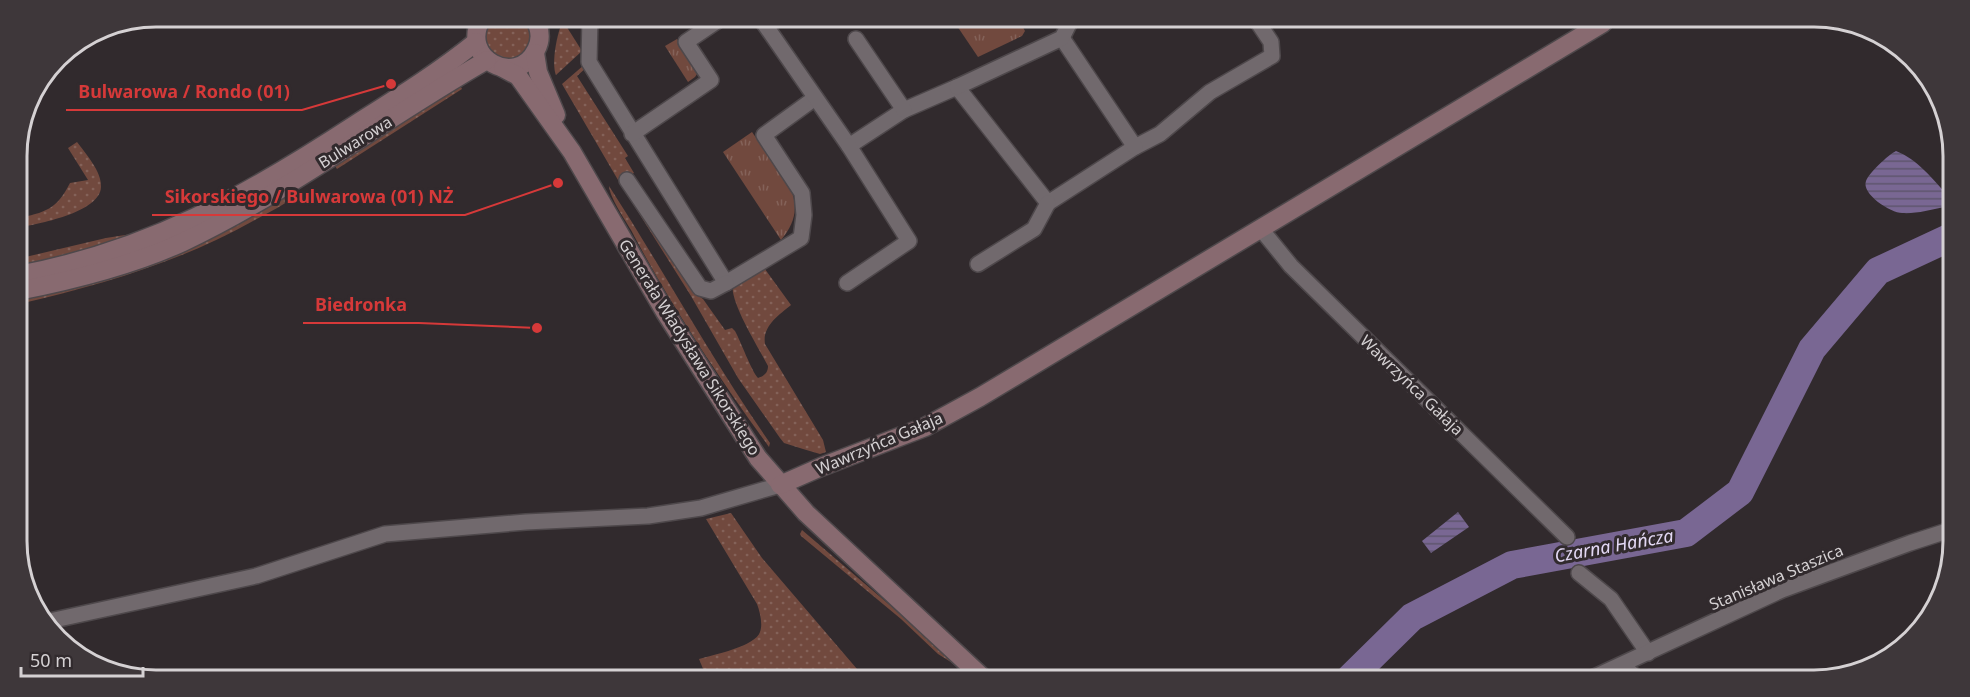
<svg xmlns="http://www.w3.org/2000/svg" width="1970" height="697" viewBox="0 0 1970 697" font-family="'Noto Sans',sans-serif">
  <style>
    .grass { fill: url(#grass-dots) }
    .park { fill: url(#park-tufts) }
    .water { fill: url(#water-rules) }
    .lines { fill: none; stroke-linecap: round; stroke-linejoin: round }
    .river { stroke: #796793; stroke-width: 28 }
    .street-casing { stroke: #4e484b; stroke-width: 18 }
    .secondary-casing { stroke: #4e484b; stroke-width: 21 }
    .street { stroke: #71696d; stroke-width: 15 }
    .secondary { stroke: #886a70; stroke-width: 18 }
    .labels { text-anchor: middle; stroke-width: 6; stroke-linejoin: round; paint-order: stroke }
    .street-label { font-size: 16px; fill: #d5d1d3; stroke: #312a2d }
    .water-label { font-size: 18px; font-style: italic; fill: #e3d8f4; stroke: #312a2d }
    .rim { fill: none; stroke: #d5d1d3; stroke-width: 3 }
    .leader { fill: none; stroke: #d63939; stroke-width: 2 }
    .callout-dot { fill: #d63939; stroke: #312a2d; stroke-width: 2 }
    .callout-label { font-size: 18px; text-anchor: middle; font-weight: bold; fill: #d63939; stroke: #312a2d; stroke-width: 6; stroke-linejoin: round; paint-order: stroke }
  </style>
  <defs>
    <pattern id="grass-dots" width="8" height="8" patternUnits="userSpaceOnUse" patternTransform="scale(1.5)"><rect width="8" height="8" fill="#71493e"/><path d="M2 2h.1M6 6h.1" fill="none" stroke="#846259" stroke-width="1.8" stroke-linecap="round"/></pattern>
    <pattern id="park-tufts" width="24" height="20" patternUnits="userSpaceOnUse" patternTransform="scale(1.5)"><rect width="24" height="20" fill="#71493e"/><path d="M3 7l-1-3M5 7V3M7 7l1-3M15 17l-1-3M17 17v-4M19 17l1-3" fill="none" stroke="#846259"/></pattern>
    <pattern id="water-rules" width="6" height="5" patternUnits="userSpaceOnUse" patternTransform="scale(1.5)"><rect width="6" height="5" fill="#796793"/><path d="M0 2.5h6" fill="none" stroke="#5f556d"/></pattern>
  </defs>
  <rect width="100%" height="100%" fill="#312a2d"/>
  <g class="grass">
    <path d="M482,18H534L538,46L503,68L476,34Z"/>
    <path d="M563,21L582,51L556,75C551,64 557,32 563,21Z"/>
    <path d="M584,65L587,67L577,76L628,156L625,158L634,173L621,181L693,292L703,299L725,330L732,328L735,331C741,342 751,370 758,378C764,376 768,373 768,366C760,350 729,301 733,285L762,265L791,305C779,315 762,326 765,344L823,440L826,452L820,454L803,449L784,443L780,438L738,378L691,296L618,180L562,84Z"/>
    <path d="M459,83L462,89L337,169L333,163Z"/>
    <path d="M77,142C86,154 102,172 101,187C100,213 37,224 17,228V218C45,213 57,209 70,183L88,180L68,148Z"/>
    <path d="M609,186C664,271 712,360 770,443L769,447C719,378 671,306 631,230C624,218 610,198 609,186Z"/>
    <path d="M289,191L297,195C284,205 268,213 253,221C180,262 101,285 19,304L23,297Z"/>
    <path d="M157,230L17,270V259L106,238Z"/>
    <path d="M731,513L762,558L863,676H706L699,659C713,655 756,646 760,632C763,624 760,612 757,604L706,519Z"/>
    <path d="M802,530L906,619L954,664L938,654L901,619L801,536L800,534Z"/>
  </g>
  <g class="park">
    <path d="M953,20H1019L1025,31L1022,36L978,57Z"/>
    <path d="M677,39L699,71L695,77L688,82L665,46Z"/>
    <path d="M752,132L790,187C799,208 795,223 781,240L723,152Z"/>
  </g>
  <g class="water">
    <path d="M1896,151C1917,159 1933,179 1948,196L1944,207C1931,210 1915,214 1902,213C1891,213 1861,194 1866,181C1869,173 1888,155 1896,151Z"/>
    <path d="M1951,228V238L1912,257L1901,253L1917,242Z"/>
    <path d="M1458,512L1469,527L1431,553L1422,541Z"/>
  </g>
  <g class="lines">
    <path class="river" d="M1350,678L1412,617L1512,565L1686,533L1740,492L1812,349L1878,271L1951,237"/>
    <defs>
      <g id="street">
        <path d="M590,18L589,62L726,283L801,238L804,215L802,193L764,135L815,98"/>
        <path d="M761,19L849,146L904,110L957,87L1048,203L1135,147L1160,134L1210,92L1272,56L1271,42L1257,21"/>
        <path d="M1062,38L1135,147"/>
        <path d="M856,39L904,110"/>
        <path d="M957,87L1062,38L1071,20"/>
        <path d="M632,134L711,80L686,42L720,19"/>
        <path d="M627,180L700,288L711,291L726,283"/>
        <path d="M1261,229L1291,266L1567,537"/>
        <path d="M978,264L1034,229L1048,203"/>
        <path d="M847,283L909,241L849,146"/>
        <path d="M1579,573L1611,599L1648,653"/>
        <path d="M45,622L256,576L385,534L526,522L648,516L701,508L780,485"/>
        <path d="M1622,665L1638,679"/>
        <path d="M1590,679L1782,590L1910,543L1947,531"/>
      </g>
      <g id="secondary">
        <path d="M482,18C458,58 517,89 536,50C542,39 540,28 534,18"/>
        <path d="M535,53L538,72L556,115"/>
        <path d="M503,68L518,76L572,152L665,312L758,458L806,513L982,677"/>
        <path d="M18,275C149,251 246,196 356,124C397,98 439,72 476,42"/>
        <path d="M18,291C74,280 131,266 183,242C290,191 384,119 487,60"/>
        <path d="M780,485L821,467L925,427L980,397L1603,23"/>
      </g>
    </defs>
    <use href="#street" class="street-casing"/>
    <use href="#secondary" class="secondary-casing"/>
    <use href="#street" class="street"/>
    <use href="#secondary" class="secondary"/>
  </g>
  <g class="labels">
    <g class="street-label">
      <text transform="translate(355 142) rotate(-32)" y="6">Bulwarowa</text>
      <text transform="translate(690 347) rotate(58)" y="6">Generała Władysława Sikorskiego</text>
      <text transform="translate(1412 385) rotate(44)" y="6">Wawrzyńca Gałaja</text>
      <text transform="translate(879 443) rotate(-23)" y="6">Wawrzyńca Gałaja</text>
      <text transform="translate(1776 577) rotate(-23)" y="6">Stanisława Staszica</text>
    </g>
    <g class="water-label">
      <text transform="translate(1614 546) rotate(-10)" y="6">Czarna Hańcza</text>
    </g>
  </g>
  <path d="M0 0H1970V697H0ZM156 27H1814A129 129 0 0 1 1943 156V541A129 129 0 0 1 1814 670H156A129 129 0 0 1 27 541V156A129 129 0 0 1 156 27Z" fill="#3e373a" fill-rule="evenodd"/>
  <path class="rim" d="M156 27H1814A129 129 0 0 1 1943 156V541A129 129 0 0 1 1814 670H156A129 129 0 0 1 27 541V156A129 129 0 0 1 156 27Z"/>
  <path class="leader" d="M391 84L302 110H66M558 183L465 215H152M537 328L419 323H303"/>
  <g class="callout-dot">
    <circle cx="391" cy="84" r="6"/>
    <circle cx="558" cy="183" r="6"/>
    <circle cx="537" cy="328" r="6"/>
  </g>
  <g class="callout-label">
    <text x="184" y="98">Bulwarowa / Rondo (01)</text>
    <text x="309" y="203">Sikorskiego / Bulwarowa (01) NŻ</text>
    <text x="361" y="311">Biedronka</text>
  </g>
  <path d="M21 667v9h122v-9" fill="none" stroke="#d5d1d3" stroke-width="3"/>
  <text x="30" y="667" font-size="18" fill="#d5d1d3" stroke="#312a2d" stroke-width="4.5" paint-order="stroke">50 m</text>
</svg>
